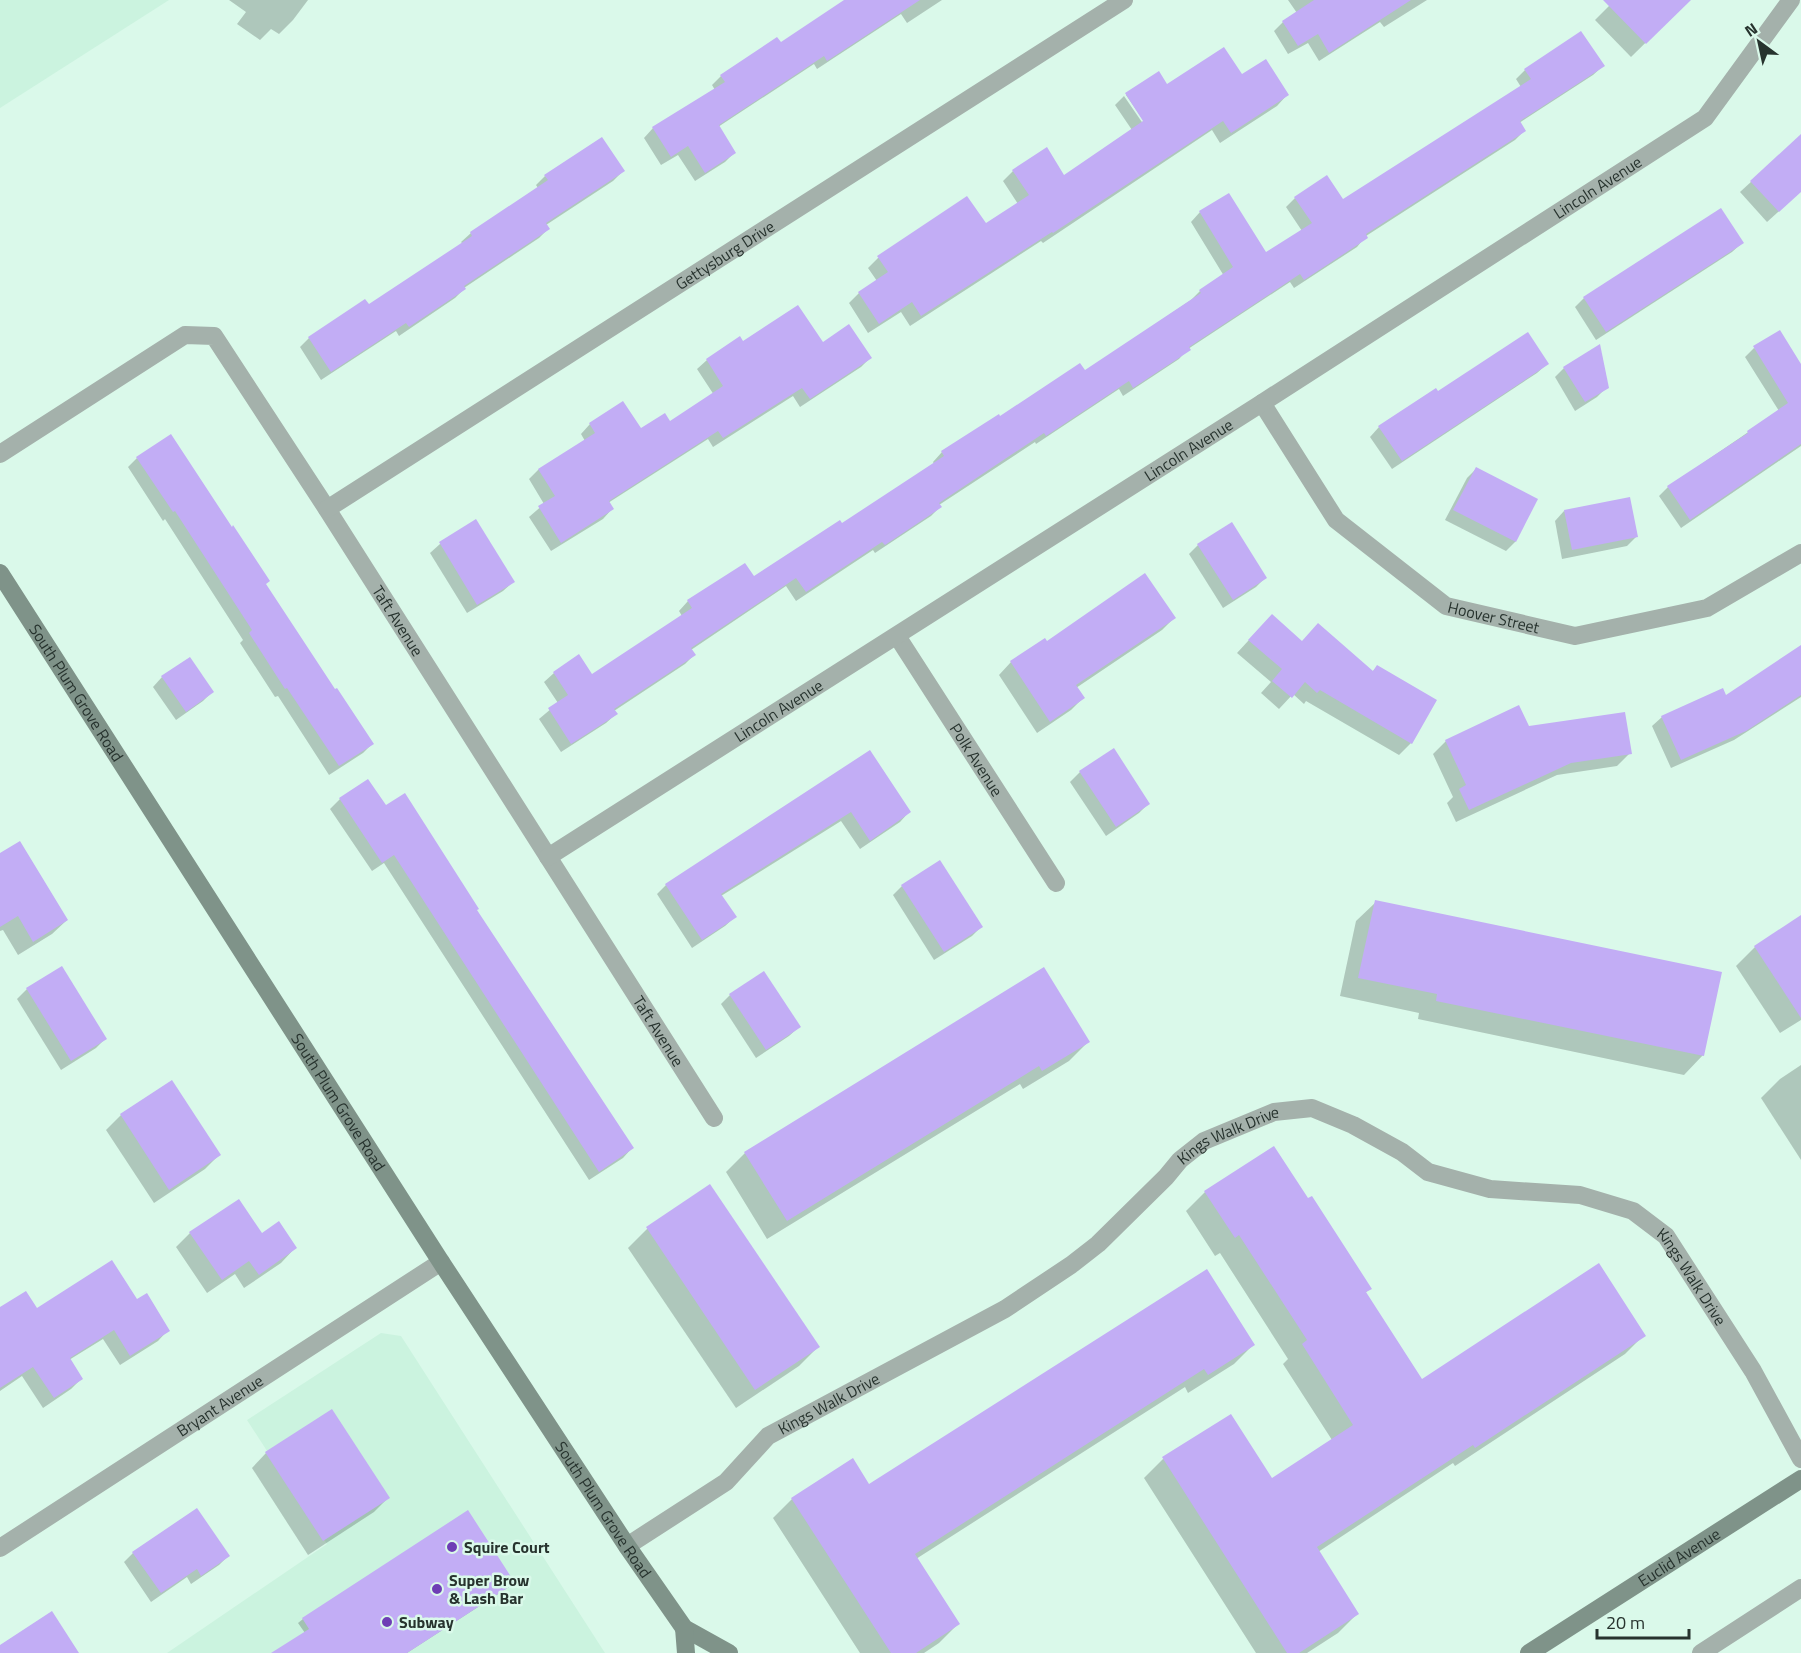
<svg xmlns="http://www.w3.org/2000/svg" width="1801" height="1653" viewBox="0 0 1801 1653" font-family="'Titillium Web',sans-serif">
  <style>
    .built { fill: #cbf3df }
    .shadow { fill: #0003 }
    .building { fill: #c2adf5 }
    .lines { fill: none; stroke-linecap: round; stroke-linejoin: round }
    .minor { stroke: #a4b1ab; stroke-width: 18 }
    .secondary { stroke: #7f9389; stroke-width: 18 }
    .poi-dot { fill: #6e3eb5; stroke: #daf9ea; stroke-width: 2 }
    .labels { text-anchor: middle; stroke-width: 5; stroke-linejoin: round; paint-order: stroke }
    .street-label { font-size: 16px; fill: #27332e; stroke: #daf9ea }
    .poi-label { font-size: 16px; font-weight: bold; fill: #27332e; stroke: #daf9ea; text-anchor: start }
  </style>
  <rect width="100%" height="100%" fill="#daf9ea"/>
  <g class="built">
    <path d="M0,0H169L0,108Z"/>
    <path d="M381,1333L401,1336L605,1653H167L327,1544L247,1420Z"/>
  </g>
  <g class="shadow">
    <path d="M229,0H308L293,20L279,34L271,29L260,40L237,24L246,12Z"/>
    <path d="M846,0H942L907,23L901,14L817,69L814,64L718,127L734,153L725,162L695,181L678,155L661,165L644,138L653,128L715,90L712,85L721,76L780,44Z"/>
    <path d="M1288,0H1427L1384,27L1380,22L1319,61L1308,43L1288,54L1274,31L1283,22L1297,13Z"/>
    <path d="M1615,0H1689L1631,57L1595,20Z"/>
    <path d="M1603,66L1593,75L1519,123L1524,131L1515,140L1366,236L1357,247L1294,288L1290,282L1188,349L1179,359L1123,396L1119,389L1036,444L1035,442L939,505L940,507L931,516L875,553L873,550L796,601L786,586L691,650L694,655L685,664L614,711L616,714L606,723L561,752L539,719L558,703L544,682L554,673L591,676L682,616L679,611L688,601L753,578L842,525L934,464L933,462L942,452L1000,418L1085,372L1191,300L1200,291L1224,276L1191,222L1200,212L1266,254L1302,231L1286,207L1295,198L1343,202L1521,87L1516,79L1525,70Z"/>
    <path d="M1159,73L1167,86L1287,95L1277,106L1220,143L1212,130L1043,243L1041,241L910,326L901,312L868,333L849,303L859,293L877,281L868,268L878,258L985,226L1018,204L1003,181L1013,171L1064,177L1132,130L1115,105L1124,96L1146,128L1148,127L1126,95Z"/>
    <path d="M1801,136V191L1767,222L1740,192Z"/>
    <path d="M623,171L613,181L546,225L548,229L539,238L464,288V289L455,298L399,336L396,331L321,380L300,347L309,338L368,306L463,244L461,242L471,233L538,188L536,185L545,176Z"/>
    <path d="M1742,243L1732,252L1596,340L1575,307L1584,298Z"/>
    <path d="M740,338L743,343L823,344L870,358L861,367L800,407L793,396L713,447L708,439L608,503L612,509L603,519L551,551L529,517L544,504L529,479L538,470L585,441L581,434L590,424L641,430L670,423L714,395L697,369L707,360Z"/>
    <path d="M1754,348L1801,367V446L1681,528L1659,496L1668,487L1779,411L1745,357Z"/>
    <path d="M1547,364L1537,373L1392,469L1370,437L1379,427L1437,393Z"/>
    <path d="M1564,368L1607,387L1597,397L1575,411L1555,377Z"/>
    <path d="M137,458L265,585L335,691L372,744L363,753L329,775L278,696L275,697L240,643L243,640L165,519L163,521L128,467Z"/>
    <path d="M1476,469L1536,500L1515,542L1506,551L1445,520L1467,478Z"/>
    <path d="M1564,511L1636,537L1627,546L1562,559L1555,521Z"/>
    <path d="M476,522L513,582L503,591L467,613L430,553L440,544Z"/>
    <path d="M1198,545L1266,577L1256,587L1223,608L1189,554Z"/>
    <path d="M1174,618L1162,630L1076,688L1083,698L1071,710L1037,733L999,675L1011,662L1045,640L1046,643Z"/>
    <path d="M1260,628L1302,642L1372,672L1377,667L1411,743L1399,755L1306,701L1304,704L1293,694L1279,709L1261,693L1271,682L1237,653Z"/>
    <path d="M1801,647V697L1734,740L1671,768L1652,726L1662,717L1725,697Z"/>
    <path d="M162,677L212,692L203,701L176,720L153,687Z"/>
    <path d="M1528,728L1630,753L1617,766L1557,775L1456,822L1447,803L1453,797L1433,754L1446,741Z"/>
    <path d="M1113,751L1148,804L1139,813L1106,836L1070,782L1080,772Z"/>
    <path d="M869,752L909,812L900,822L860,849L841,821L721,896L735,917L725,926L692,948L657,894L666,885Z"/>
    <path d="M367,781L385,808L475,910L632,1148L623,1158L589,1180L384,863L372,871L330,809L340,799Z"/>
    <path d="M0,855L67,920L52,934L18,955L3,930L0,931Z"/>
    <path d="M902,886L981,927L972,936L934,960L893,895Z"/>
    <path d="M1376,902L1703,1055L1684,1075L1418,1019L1419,1013L1340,996L1356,921Z"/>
    <path d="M1801,917V1020L1780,1033L1736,966L1755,947Z"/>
    <path d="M61,968L105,1039L96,1048L61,1070L17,999L27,989Z"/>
    <path d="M730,995L799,1027L789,1036L756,1058L721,1004Z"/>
    <path d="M1088,1042L1069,1061L1023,1089L1020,1084L767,1239L726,1172L745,1153Z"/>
    <path d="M1801,1065V1160L1761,1098L1780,1079Z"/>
    <path d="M171,1082L219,1155L205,1169L154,1203L106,1130L121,1115Z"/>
    <path d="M710,1186L818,1347L799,1366L736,1408L628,1248L647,1229Z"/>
    <path d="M1205,1192L1308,1201L1370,1289L1365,1293L1422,1381L1644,1335L1625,1354L1455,1466L1453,1463L1318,1552L1357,1614L1338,1633L1307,1653H1256L1144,1478L1163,1459L1272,1480L1332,1440L1283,1364L1288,1359L1220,1253L1215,1256L1186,1211Z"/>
    <path d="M190,1233L295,1248L281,1263L244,1288L235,1274L207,1293L176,1247Z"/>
    <path d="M136,1301L168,1330L158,1341L120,1365L103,1339L69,1360L81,1379L71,1389L43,1408L22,1376L0,1391V1309L36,1310Z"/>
    <path d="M1253,1345L1234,1364L1188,1393L1185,1387L916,1559L958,1624L939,1643L924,1653H860L773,1518L792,1499L869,1486Z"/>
    <path d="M266,1453L388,1498L374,1512L308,1555L252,1468Z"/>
    <path d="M467,1512L513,1583L509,1587L407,1653H285L305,1633L298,1623L303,1619Z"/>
    <path d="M133,1553L228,1556L219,1565L191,1584L187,1577L151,1602L124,1562Z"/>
  </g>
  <g class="building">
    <path d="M844,0H920L827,61L824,56L719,125L736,153L705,173L688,146L671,157L652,127L725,82L720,75L777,37L781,42Z"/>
    <path d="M1314,0H1411L1329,53L1318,34L1298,46L1282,21Z"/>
    <path d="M1603,0H1691L1646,44Z"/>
    <path d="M1581,31L1605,66L1520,121L1526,131L1366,234L1368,238L1304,280L1300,274L1189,347L1191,350L1133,388L1129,381L1046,436L1044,433L939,503L942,507L885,545L882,542L806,592L796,578L691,648L696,655L614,709L618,714L571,744L548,708L568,695L553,672L579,654L592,674L692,608L687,600L745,563L754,576L840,520L842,523L944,456L941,451L999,414L1000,416L1080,363L1085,370L1201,293L1199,290L1233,267L1199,211L1229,193L1266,252L1312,223L1294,197L1327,175L1343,199L1531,79L1524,69Z"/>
    <path d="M1224,47L1242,74L1266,59L1289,95L1231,133L1223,121L1053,233L1052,232L921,316L912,302L879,324L858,292L888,272L877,256L967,196L986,223L1029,195L1012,170L1047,147L1064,175L1143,121L1125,93L1159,71L1167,84Z"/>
    <path d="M1801,134V192L1779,212L1750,181Z"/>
    <path d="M602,137L625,171L546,223L550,229L464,286L466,289L409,327L406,323L331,372L308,337L365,299L369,304L472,236L470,232L548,180L544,175Z"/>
    <path d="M1721,208L1744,243L1606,332L1583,297Z"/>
    <path d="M798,305L823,342L849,324L872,358L810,399L802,388L723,438L718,431L609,501L614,509L561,543L538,506L555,496L538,469L595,433L589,423L623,401L641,428L665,413L670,421L723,386L706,359L740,336L743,341Z"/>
    <path d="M1780,330L1801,364V444L1690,520L1667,486L1748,433L1747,431L1788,403L1753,346Z"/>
    <path d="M1528,332L1549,364L1402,461L1378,426L1436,388L1438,391Z"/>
    <path d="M1600,344L1609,388L1585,402L1563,367Z"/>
    <path d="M171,434L232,527L233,525L270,581L266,584L335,689L337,688L374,744L339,766L287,688L285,689L249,633L252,630L175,511L173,512L136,457Z"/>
    <path d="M1476,467L1538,499L1516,542L1453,510Z"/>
    <path d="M1630,497L1638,537L1572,550L1564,510Z"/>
    <path d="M476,519L515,582L477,605L439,542Z"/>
    <path d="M1232,522L1267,578L1233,600L1197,544Z"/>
    <path d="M1145,573L1176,618L1076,685L1085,698L1050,722L1010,661L1045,638L1047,641Z"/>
    <path d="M1272,614L1302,641L1318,623L1373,671L1377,665L1437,700L1412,744L1320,690L1317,693L1305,682L1292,698L1272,681L1282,669L1248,640Z"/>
    <path d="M1801,645V695L1746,731L1681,760L1661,716L1723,688L1726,695Z"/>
    <path d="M190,657L214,692L186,712L161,676Z"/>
    <path d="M1519,705L1529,726L1625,712L1632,754L1571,763L1469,810L1459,789L1466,785L1445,740Z"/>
    <path d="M1114,748L1150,804L1116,827L1079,771Z"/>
    <path d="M870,750L911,812L870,841L851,812L721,894L737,917L702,940L665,884Z"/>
    <path d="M368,779L386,805L405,793L479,909L477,910L634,1148L599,1172L394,855L382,863L339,798Z"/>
    <path d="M20,841L68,920L33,942L18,916L0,927V853Z"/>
    <path d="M940,860L983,927L944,952L901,885Z"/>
    <path d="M1375,900L1722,972L1704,1056L1436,1001L1437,994L1358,978Z"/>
    <path d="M1801,915V1018L1754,946Z"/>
    <path d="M62,966L107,1039L71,1061L26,988Z"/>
    <path d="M1044,967L1090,1042L1042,1071L1039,1066L787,1221L744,1152Z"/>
    <path d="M764,971L801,1027L766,1050L729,994Z"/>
    <path d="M172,1080L221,1155L169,1190L120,1114Z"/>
    <path d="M1274,1146L1308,1198L1312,1196L1372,1289L1366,1292L1422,1379L1599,1263L1646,1336L1475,1448L1473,1445L1317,1547L1359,1614L1299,1653H1287L1162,1457L1231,1414L1272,1478L1353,1425L1302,1344L1307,1340L1239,1235L1235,1238L1204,1191Z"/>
    <path d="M710,1184L820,1347L755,1390L646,1227Z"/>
    <path d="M239,1199L262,1233L279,1221L297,1248L259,1275L249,1261L222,1280L189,1232Z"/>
    <path d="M112,1260L137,1299L147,1293L170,1331L130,1356L114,1330L70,1358L83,1379L54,1398L33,1367L0,1388V1307L26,1291L37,1308Z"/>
    <path d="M1207,1269L1255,1345L1208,1375L1204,1369L915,1554L960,1624L916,1653H891L791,1498L853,1458L869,1484Z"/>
    <path d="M332,1409L390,1498L323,1541L265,1452Z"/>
    <path d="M197,1508L230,1556L201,1576L197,1569L161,1593L132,1552Z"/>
    <path d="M468,1510L515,1583L407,1653H271L309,1629L302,1618Z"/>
    <path d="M52,1611L79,1653H0V1645Z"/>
  </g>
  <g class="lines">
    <g class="minor">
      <path id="s1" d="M1262,403L1336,520L1446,606L1575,636L1707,608L1801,553"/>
      <path id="s2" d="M0,454L185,335L214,336L327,509L714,1118"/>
      <path id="s3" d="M327,509L1124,0"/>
      <path id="s4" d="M897,636L1056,883"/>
      <path id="s5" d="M548,857L1262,403L1705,118L1791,0"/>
      <path id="s6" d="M627,1546L726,1482L768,1436L1005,1309L1071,1265L1098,1244L1166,1177L1180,1160L1204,1141L1274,1112L1312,1108L1353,1125L1402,1152L1428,1172L1490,1189L1580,1195L1633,1211L1666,1236L1753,1371L1801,1459"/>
      <path id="s7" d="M0,1548L441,1262"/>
      <path d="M1701,1653L1801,1588"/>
    </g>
    <g class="secondary">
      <path id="s8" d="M0,573L441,1262L627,1546L684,1628L729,1653"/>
      <path d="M684,1628L686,1653"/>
      <path id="s9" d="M1529,1653L1801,1479"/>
    </g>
  </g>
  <g class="poi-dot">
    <circle cx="452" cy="1547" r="6"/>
    <circle cx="437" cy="1589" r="6"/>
    <circle cx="387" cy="1622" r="6"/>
  </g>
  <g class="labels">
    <g class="street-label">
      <text dy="6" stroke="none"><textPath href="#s5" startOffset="1245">Lincoln Avenue</textPath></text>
      <text dy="6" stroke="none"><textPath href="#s3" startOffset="472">Gettysburg Drive</textPath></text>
      <text dy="6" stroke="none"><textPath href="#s5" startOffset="759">Lincoln Avenue</textPath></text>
      <text dy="6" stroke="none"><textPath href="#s1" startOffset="327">Hoover Street</textPath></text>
      <text dy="6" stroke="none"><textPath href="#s2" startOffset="588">Taft Avenue</textPath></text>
      <text dy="6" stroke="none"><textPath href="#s8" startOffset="142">South Plum Grove Road</textPath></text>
      <text dy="6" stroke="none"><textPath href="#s5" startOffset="273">Lincoln Avenue</textPath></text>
      <text dy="6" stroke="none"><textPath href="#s4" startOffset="147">Polk Avenue</textPath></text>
      <text dy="6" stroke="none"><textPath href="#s2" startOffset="1074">Taft Avenue</textPath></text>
      <text dy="6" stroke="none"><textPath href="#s8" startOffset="628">South Plum Grove Road</textPath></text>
      <text dy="6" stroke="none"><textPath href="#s6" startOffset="735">Kings Walk Drive</textPath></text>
      <text dy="6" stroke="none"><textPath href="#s6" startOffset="1257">Kings Walk Drive</textPath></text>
      <text dy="6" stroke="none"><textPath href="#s6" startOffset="249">Kings Walk Drive</textPath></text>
      <text dy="6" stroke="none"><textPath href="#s7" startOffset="262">Bryant Avenue</textPath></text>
      <text dy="6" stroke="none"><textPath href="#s8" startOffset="1114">South Plum Grove Road</textPath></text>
      <text dy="6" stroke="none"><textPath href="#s9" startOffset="178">Euclid Avenue</textPath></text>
    </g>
    <g class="poi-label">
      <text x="464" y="1553">Squire Court</text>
      <text x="449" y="1586">Super Brow<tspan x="449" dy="18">&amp; Lash Bar</tspan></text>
      <text x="399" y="1628">Subway</text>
    </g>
  </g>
  <g transform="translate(1759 42) rotate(327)" stroke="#daf9ea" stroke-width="4.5" paint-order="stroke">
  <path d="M0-4.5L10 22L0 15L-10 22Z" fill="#27332e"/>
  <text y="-9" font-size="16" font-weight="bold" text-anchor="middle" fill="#27332e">N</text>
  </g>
  <path d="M1597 1629v9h92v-9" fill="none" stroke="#27332e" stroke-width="3"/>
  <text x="1606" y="1629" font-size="18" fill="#27332e" stroke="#daf9ea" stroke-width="4.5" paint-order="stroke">20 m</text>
</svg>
